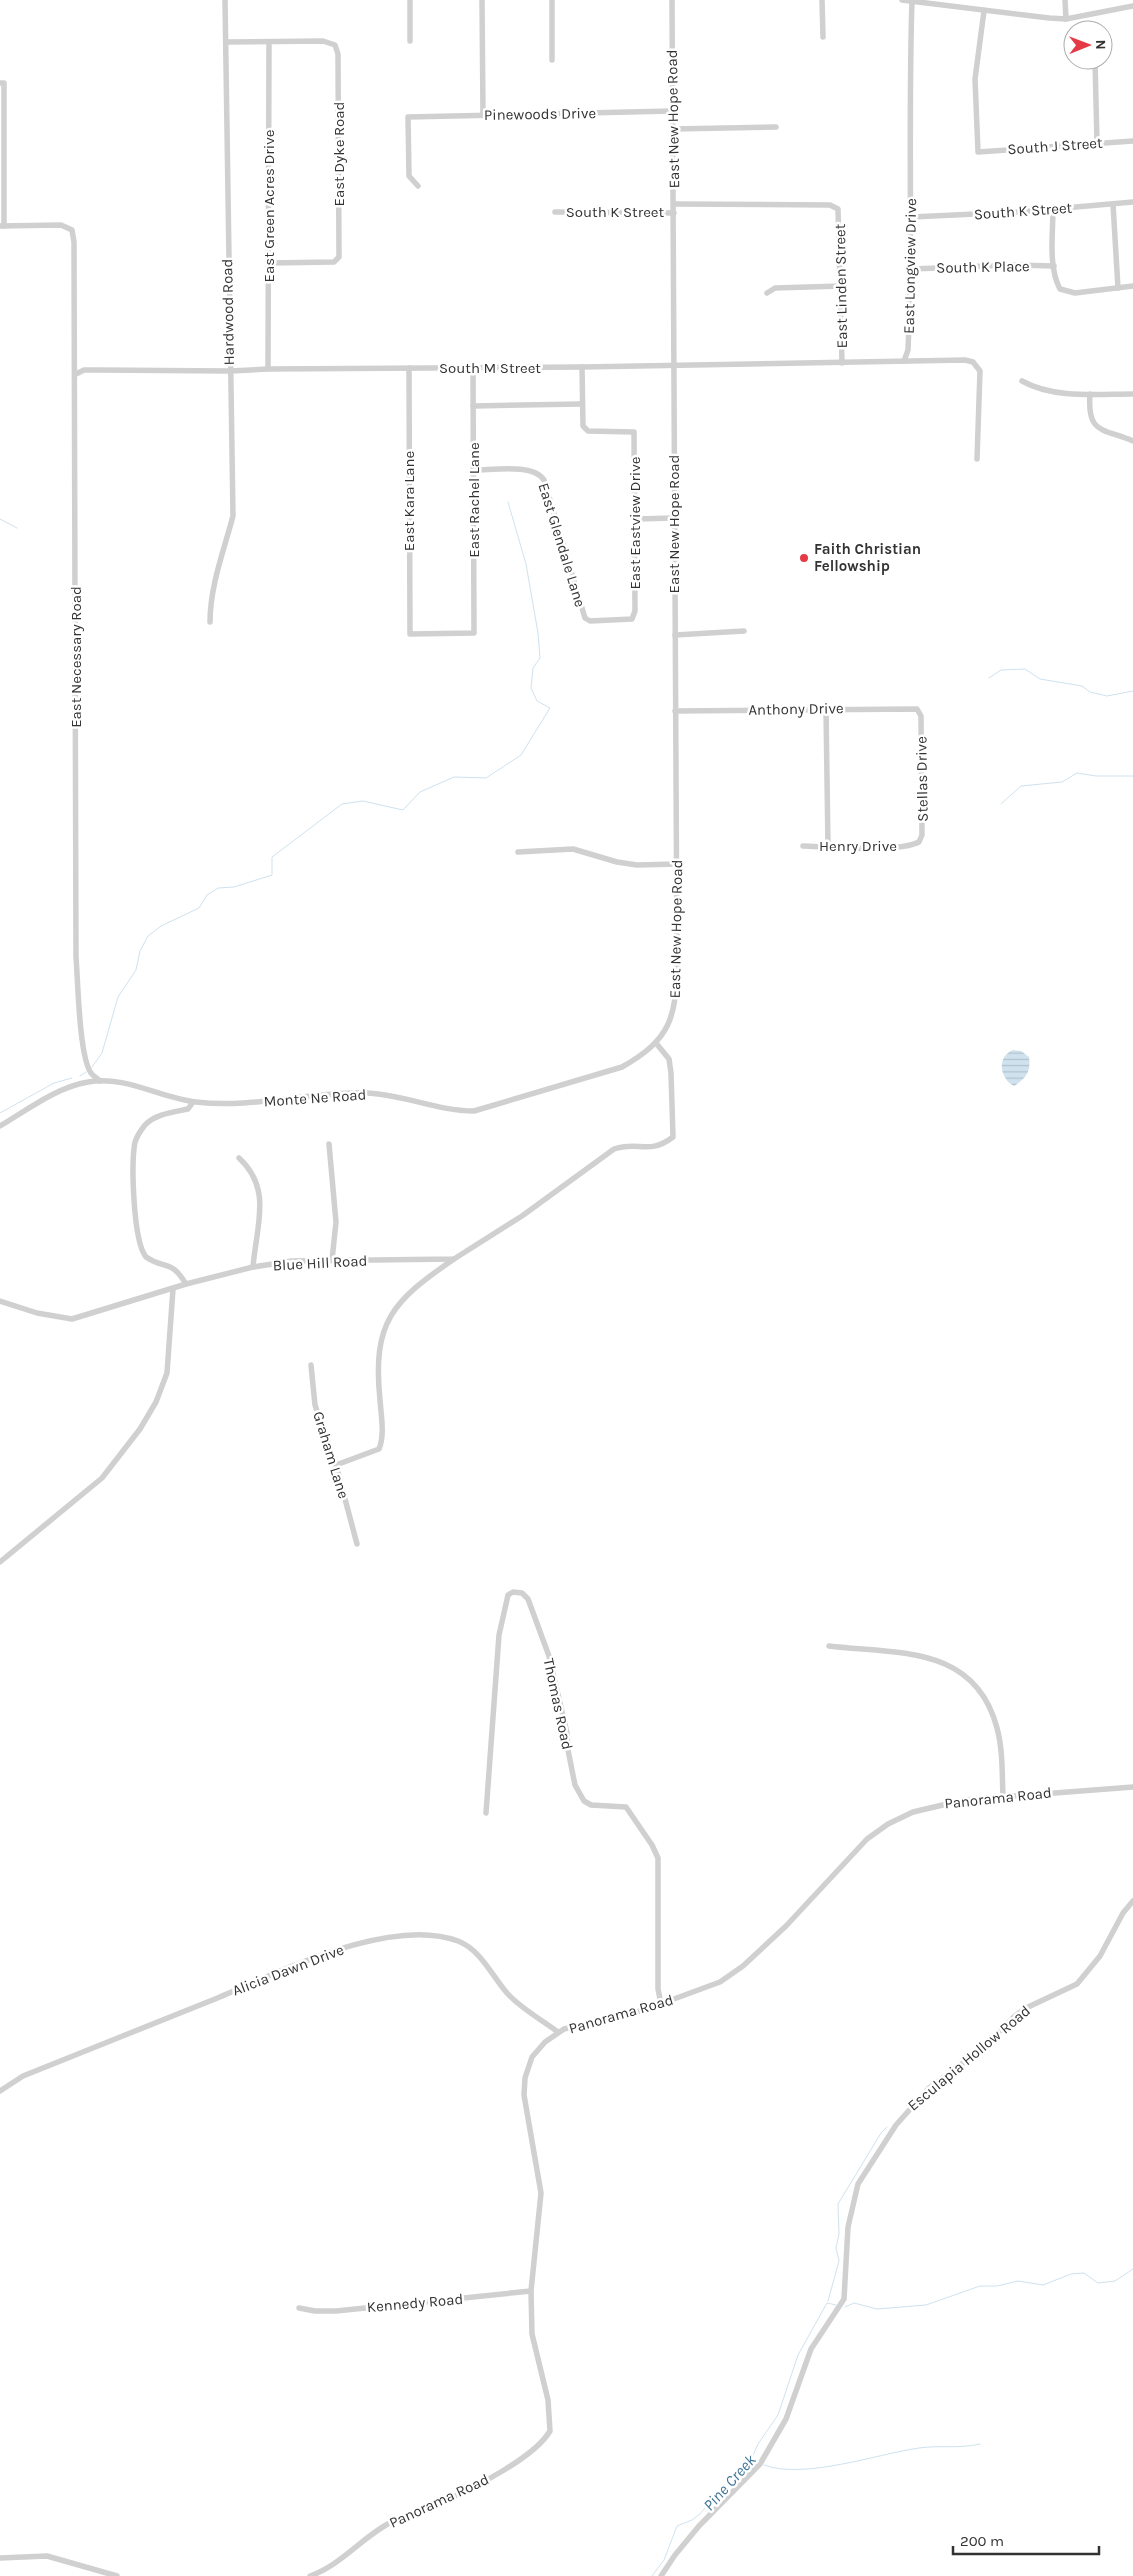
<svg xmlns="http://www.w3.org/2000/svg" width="1133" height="2576" viewBox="0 0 1133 2576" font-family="Karla,sans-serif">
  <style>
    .water { fill: url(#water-rules) }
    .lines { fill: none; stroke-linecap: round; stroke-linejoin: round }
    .stream { stroke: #cfe2ee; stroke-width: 1 }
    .minor { stroke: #d0d0d0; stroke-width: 5.5 }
    .poi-dot { fill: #e63946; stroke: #fff; stroke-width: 2 }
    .labels { text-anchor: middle; stroke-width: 5; stroke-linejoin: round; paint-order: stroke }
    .street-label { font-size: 15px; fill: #333; stroke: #fff }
    .poi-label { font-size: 15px; font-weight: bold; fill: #333; stroke: #fff; text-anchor: start }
    .water-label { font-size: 16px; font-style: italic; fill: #3f7597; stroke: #fff }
  </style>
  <defs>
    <pattern id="water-rules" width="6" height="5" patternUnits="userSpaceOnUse" patternTransform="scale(1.25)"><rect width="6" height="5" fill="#cfe2ee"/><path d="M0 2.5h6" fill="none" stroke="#b2c2cd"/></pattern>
  </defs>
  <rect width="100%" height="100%" fill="#fff"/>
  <path class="water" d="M1013,1050L1021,1051L1029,1057C1031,1072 1026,1078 1014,1086C1000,1079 996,1057 1013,1050Z"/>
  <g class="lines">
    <g class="stream">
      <path d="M0,519L17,528"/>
      <path d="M989,678L1001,670L1025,669L1040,679L1082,686L1090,692L1107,696L1133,691"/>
      <path d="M1001,804L1021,786L1062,782L1077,773L1096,776H1133"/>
      <path d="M92,1067L102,1053L118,997L136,970L140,951L148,936L161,926L199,908L207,895L218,888L234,887L272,875V857L342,804L363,801L403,810L420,792L454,777L486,778L521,755L550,708L537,701L531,688L533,668L540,658L538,633L526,564L508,502"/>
      <path d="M80,1076L86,1072"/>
      <path d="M0,1113L54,1083L72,1078"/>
      <path d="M828,2301L839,2261L836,2248L839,2234L838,2204L881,2133L887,2127"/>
      <path d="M845,2307L854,2303L877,2309L926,2305L980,2286H997L1018,2281L1043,2285L1071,2274L1084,2273L1098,2283L1115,2281L1133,2269"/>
      <path d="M751,2460L757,2462"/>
      <path d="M764,2465C804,2480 877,2454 919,2448C941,2445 958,2449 980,2444"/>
      <path d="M652,2576L664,2560L677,2526L692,2520L700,2514L742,2465L751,2460L758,2444L778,2415L798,2355L827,2303L836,2305"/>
    </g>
    <g class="minor">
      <path d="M410,0V41"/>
      <path d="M482,0L483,115"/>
      <path d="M822,0L823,37"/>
      <path d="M902,0L1049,18L1066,19L1133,6"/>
      <path d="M1065,0L1066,19"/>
      <path d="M984,11L975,79L978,152L1133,141"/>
      <path d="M226,42L323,41L335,45L338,54L339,257L334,262L270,263"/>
      <path d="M552,60V0"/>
      <path d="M1095,60L1097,143"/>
      <path d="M0,83H4V226"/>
      <path d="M673,129L776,127"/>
      <path d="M418,186L409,176L408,117L673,111"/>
      <path d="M674,204L830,205L838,209L842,363"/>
      <path d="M1113,204L1118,288"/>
      <path d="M1053,209C1053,233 1048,267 1060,289L1075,293L1133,286"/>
      <path d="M555,212L674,213"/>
      <path d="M912,217L1019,212L1133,202"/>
      <path d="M0,226L61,225L72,230L74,242L76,957C78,981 79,1056 91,1073C93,1076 97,1078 100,1081"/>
      <path d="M912,269L1012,265L1054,266"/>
      <path d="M767,293L775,288L841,286"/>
      <path d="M904,361L908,350C913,234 908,118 912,1"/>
      <path d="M409,368L410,634L474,633L473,367"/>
      <path d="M268,369L269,42"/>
      <path d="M76,374L84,370H98L230,371L268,369L582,367L965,360L973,362L980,371L977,459"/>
      <path d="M1022,381C1054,399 1098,394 1133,394"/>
      <path d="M1090,394C1087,434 1102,428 1133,441"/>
      <path d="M473,406L581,404"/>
      <path d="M474,470C493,470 534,463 544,480L585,618L590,621L632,619L635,611L634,432L588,431L583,426L582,367"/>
      <path d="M636,519L673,518"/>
      <path d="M210,622C210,586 224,550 233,516L225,0"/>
      <path d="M675,635L744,631"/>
      <path d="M826,709L828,847"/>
      <path d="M675,711L917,709L921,716L922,835L919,842C897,853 830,847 803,846"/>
      <path d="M518,852L573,849L617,862L637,865L677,864"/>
      <path d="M0,1126C27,1110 57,1087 88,1082C125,1075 160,1098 196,1102C253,1109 309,1091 366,1093C403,1094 436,1111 474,1111L622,1067C671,1039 676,1018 677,964L672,0"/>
      <path d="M329,1144L336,1222L332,1260"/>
      <path d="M239,1158C273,1189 256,1227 253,1267"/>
      <path d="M186,1284C171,1259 165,1270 146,1257C133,1241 131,1163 135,1142C137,1136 141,1130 145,1125C155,1114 174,1112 188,1109L193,1102"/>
      <path d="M0,1301L37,1313L72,1319L186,1284L253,1267L292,1261L454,1259L522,1216L614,1149C639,1140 648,1156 673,1137L671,1073L669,1059L656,1043"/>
      <path d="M311,1365L315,1405L336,1465L357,1544"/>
      <path d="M336,1465L379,1449C385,1435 381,1415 380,1400C372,1321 393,1301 454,1259"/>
      <path d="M0,1562L102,1478L140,1429L156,1402L167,1373L173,1289"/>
      <path d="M829,1646C896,1654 975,1644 997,1728C1003,1750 1002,1774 1003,1797"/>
      <path d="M486,1813L499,1635L508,1595L513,1592L522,1593L528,1599L549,1656L567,1733L568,1750L575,1785L584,1801L591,1805L626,1807L652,1845L658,1858V1989L661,2004"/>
      <path d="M0,2091L23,2076C85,2051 148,2026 210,2001C274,1975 389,1915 458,1941C481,1950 492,1976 507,1993C521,2009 541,2019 558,2032"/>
      <path d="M299,2308L315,2311H336L531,2291"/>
      <path d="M0,2558L47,2556L117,2576"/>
      <path d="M310,2576C339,2566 360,2540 386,2525C405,2513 426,2509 446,2500C475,2487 534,2458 550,2431L548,2400L532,2334L531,2291L541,2193L524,2095L525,2078L532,2057L545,2042L564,2029L644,2010L720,1982L743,1966L786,1926L867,1839L888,1824L913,1812L964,1800L1133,1787"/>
      <path d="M661,2576L675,2555L699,2526L760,2464L786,2419L811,2349L844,2299L848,2227L858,2184L896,2125L929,2088L982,2049L1016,2015L1026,2008L1077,1984L1100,1956L1123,1913L1133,1901"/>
    </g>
  </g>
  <circle class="poi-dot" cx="804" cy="558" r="5"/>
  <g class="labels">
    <g class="street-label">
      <text transform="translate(540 114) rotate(-1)" y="5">Pinewoods Drive</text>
      <text transform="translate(673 119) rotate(-91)" y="5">East New Hope Road</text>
      <text transform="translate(1055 146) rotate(-4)" y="5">South J Street</text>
      <text transform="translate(339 154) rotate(-90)" y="5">East Dyke Road</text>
      <text transform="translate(269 206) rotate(-90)" y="5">East Green Acres Drive</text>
      <text transform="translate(1023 211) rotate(-4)" y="5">South K Street</text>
      <text x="615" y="217">South K Street</text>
      <text transform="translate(910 266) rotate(-89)" y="5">East Longview Drive</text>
      <text transform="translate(983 267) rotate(-1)" y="5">South K Place</text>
      <text transform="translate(841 286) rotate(-91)" y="5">East Linden Street</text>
      <text transform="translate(228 312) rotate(-91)" y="5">Hardwood Road</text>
      <text x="490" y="373">South M Street</text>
      <text transform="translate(474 500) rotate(-90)" y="5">East Rachel Lane</text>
      <text transform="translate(409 501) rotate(-90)" y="5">East Kara Lane</text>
      <text transform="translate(635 523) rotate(-90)" y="5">East Eastview Drive</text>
      <text transform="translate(674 524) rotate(-90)" y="5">East New Hope Road</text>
      <text transform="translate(562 545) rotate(73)" y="5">East Glendale Lane</text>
      <text transform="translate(76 657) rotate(-90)" y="5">East Necessary Road</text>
      <text transform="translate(796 709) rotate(-1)" y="5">Anthony Drive</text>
      <text transform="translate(922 779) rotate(-91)" y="5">Stellas Drive</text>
      <text x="858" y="851">Henry Drive</text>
      <text transform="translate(676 929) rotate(-89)" y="5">East New Hope Road</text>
      <text transform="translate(315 1098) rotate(-4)" y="5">Monte Ne Road</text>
      <text transform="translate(320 1263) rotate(-3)" y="5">Blue Hill Road</text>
      <text transform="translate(331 1455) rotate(73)" y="5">Graham Lane</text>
      <text transform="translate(558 1704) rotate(78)" y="5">Thomas Road</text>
      <text transform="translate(998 1798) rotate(-6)" y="5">Panorama Road</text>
      <text transform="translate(288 1970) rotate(-21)" y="5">Alicia Dawn Drive</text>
      <text transform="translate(621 2014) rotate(-16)" y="5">Panorama Road</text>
      <text transform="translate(969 2058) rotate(-40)" y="5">Esculapia Hollow Road</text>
      <text transform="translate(415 2303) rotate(-5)" y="5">Kennedy Road</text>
      <text transform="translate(439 2501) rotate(-25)" y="5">Panorama Road</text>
    </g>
    <g class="poi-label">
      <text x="814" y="554">Faith Christian<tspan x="814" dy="17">Fellowship</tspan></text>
    </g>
    <g class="water-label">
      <text transform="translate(729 2482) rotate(-48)" y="6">Pine Creek</text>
    </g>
  </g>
  <g transform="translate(1088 45) rotate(89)"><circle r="24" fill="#ffffff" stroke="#adadad"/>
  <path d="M0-4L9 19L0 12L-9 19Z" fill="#e63946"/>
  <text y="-8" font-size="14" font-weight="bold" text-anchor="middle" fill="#333333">N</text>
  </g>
  <path d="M953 2546v8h146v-8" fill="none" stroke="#333333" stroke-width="2.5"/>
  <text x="960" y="2546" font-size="15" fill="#333333" stroke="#ffffff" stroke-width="4" paint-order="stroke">200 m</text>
</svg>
